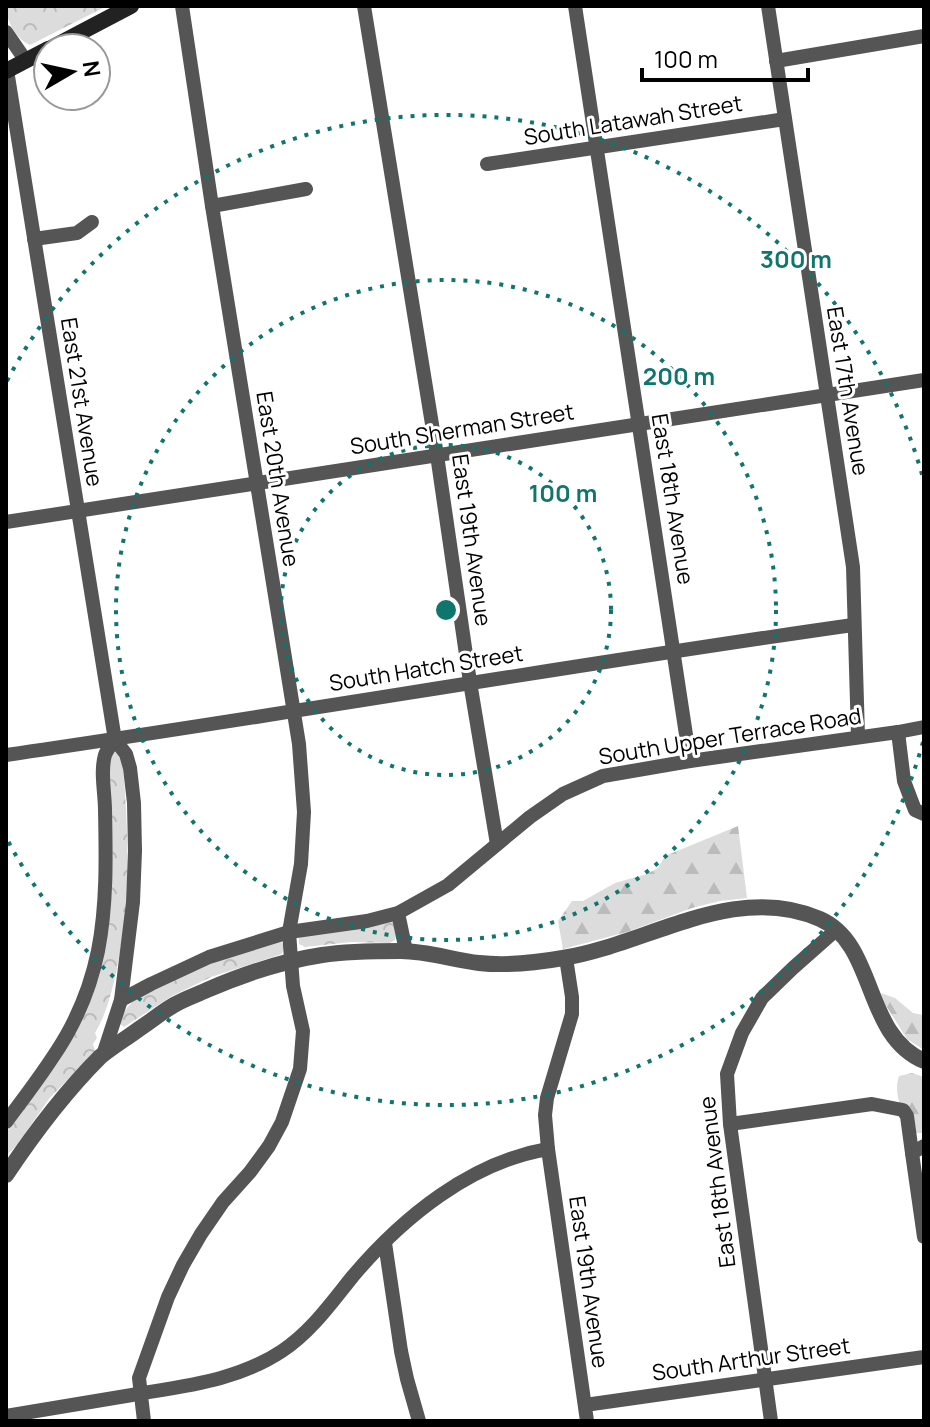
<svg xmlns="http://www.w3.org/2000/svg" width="930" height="1427" viewBox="0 0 930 1427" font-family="Manrope,sans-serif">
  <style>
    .forest { fill: url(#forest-firs) }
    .park { fill: url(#park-crowns) }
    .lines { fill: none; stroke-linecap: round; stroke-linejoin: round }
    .minor { stroke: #555; stroke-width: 14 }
    .tertiary { stroke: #555; stroke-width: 16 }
    .secondary { stroke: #222; stroke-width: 16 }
    .ring { fill: none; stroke: #0f766e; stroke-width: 4; stroke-dasharray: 4 8 }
    .labels { text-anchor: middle; stroke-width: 6; stroke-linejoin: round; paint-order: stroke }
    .street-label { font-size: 22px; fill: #000; stroke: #fff }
    .centre { fill: #0f766e; stroke: #fff; stroke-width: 4 }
    .ring-label { font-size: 24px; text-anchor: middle; font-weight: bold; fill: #0f766e; stroke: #fff; stroke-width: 6; stroke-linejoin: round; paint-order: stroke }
  </style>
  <defs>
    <pattern id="forest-firs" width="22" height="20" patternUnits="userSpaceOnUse" patternTransform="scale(2)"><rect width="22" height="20" fill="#dcdcdc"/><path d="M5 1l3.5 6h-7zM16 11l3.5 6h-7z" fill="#bbb"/></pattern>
    <pattern id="park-crowns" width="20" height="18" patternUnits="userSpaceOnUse" patternTransform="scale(2)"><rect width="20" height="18" fill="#dcdcdc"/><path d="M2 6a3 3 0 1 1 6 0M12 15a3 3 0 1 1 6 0" fill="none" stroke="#bbb"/></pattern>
  </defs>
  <rect width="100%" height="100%" fill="#fff"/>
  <g class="forest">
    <path d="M738,826L747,898L720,901L692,908L627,932L563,949L558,921L572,901H583L615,883L647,874L658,868L665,856Z"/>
    <path d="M881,993L895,998L913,1013L924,1015V1050L907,1039L885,1004Z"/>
    <path d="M912,1073L924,1077V1133H912C905,1116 892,1095 899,1076Z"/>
  </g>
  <g class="park">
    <path d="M6,6H107L30,45C16,39 6,21 6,6Z"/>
    <path d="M114,752L118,753L122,758C129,828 131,899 117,968C112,991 107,1013 95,1033L97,1038L93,1044L95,1051L49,1099L17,1145L6,1156V1133L60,1060L94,982L107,760Z"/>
    <path d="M389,919L393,922L396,936L395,940L390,943L352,942L305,947L299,944V937Z"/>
    <path d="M281,942L284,946L282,954L211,977L172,996L124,1027L120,1024C120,1015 128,1007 134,1000L207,964Z"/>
  </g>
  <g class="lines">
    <g class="minor">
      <path d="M364,6L437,455L470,682L497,844"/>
      <path d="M575,6L690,761"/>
      <path d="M768,6L853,567L858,736"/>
      <path d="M6,32L26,61"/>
      <path d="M776,61L924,36"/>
      <path d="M7,70L115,740L126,754L130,768L134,803L135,851L133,902L121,1000L103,1055"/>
      <path d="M487,164L785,119"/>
      <path d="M212,206L306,189"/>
      <path d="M34,239L77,233L92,222"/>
      <path d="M6,522L924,380"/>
      <path d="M898,732L904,781L915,810L924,814"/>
      <path d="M6,755C289,714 570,665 853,625"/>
      <path d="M398,913L406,951"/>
      <path d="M566,958L572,997V1014L547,1098L545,1115L548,1149L587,1421"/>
      <path d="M121,1000L151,984L209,957L289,932L367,921L398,913L448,885L530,817L563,794L603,776L690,761L898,732L924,727"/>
      <path d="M6,1122C49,1064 83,1024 98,951C107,905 106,857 105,810C105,793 100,772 105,755C107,749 112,744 115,740"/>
      <path d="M730,1124L872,1104L903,1110L907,1116L912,1153L924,1146"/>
      <path d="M912,1153L924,1237"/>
      <path d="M385,1243L401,1351L407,1379L419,1421"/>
      <path d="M585,1405L924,1357"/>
      <path d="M6,1416C48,1409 90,1402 132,1395C184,1386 237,1381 282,1351C311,1332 332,1302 353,1276C403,1217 471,1162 548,1149"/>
      <path d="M144,1421L139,1378L168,1297L183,1265L201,1234L223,1202L250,1172L269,1146L282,1122L300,1069L303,1031L293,986L289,932L301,864L304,812L299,744L212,206L182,6"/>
      <path d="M771,1421L730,1124L727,1074L742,1033L762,998L793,968L836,930"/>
    </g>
    <path class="tertiary" d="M6,1175C34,1133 64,1093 100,1057C112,1047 127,1038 139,1029C151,1021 162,1012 174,1005C184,999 196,995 207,990C244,974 283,961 322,955C348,951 375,951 401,951C427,951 453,960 479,963C507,966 535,963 563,958C646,945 735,881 820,919C877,944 863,1035 924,1061"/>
    <g class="secondary">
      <path d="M51,48L131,6"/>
      <path d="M6,71L48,49"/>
    </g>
  </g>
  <g class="ring">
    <circle cx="446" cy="610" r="165"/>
    <circle cx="446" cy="610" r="330"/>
    <path d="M923 742A495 495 0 0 1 7 839M7 381A495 495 0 0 1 923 478"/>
  </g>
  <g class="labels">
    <g class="street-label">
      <text transform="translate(633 120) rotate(-9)" y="8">South Latawah Street</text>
      <text transform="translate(848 391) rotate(81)" y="8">East 17th Avenue</text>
      <text transform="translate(82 402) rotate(81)" y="8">East 21st Avenue</text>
      <text transform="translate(462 429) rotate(-9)" y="8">South Sherman Street</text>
      <text transform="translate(278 479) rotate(81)" y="8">East 20th Avenue</text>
      <text transform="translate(673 499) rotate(81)" y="8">East 18th Avenue</text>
      <text transform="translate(472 540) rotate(82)" y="8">East 19th Avenue</text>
      <text transform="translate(426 668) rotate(-9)" y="8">South Hatch Street</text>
      <text transform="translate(730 736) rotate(-9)" y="8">South Upper Terrace Road</text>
      <text transform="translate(717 1182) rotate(-97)" y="8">East 18th Avenue</text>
      <text transform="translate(589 1282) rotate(82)" y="8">East 19th Avenue</text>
      <text transform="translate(751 1359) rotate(-8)" y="8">South Arthur Street</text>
    </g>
  </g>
  <circle cx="446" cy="610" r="12" class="centre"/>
  <g class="ring-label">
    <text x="796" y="268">300 m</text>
    <text x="679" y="385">200 m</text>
    <text x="563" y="502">100 m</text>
  </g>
  <rect width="930" height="1427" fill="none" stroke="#000000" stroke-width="16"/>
  <g transform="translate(72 72) rotate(81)"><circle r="38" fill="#ffffff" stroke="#999999" stroke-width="2"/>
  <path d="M0-6L14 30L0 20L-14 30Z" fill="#000000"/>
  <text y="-12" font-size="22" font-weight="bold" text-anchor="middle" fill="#000000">N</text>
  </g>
  <path d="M642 68v12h166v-12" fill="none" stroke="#000000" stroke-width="4"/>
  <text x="654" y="68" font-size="24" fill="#000000" stroke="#ffffff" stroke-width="6" paint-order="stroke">100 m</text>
</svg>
